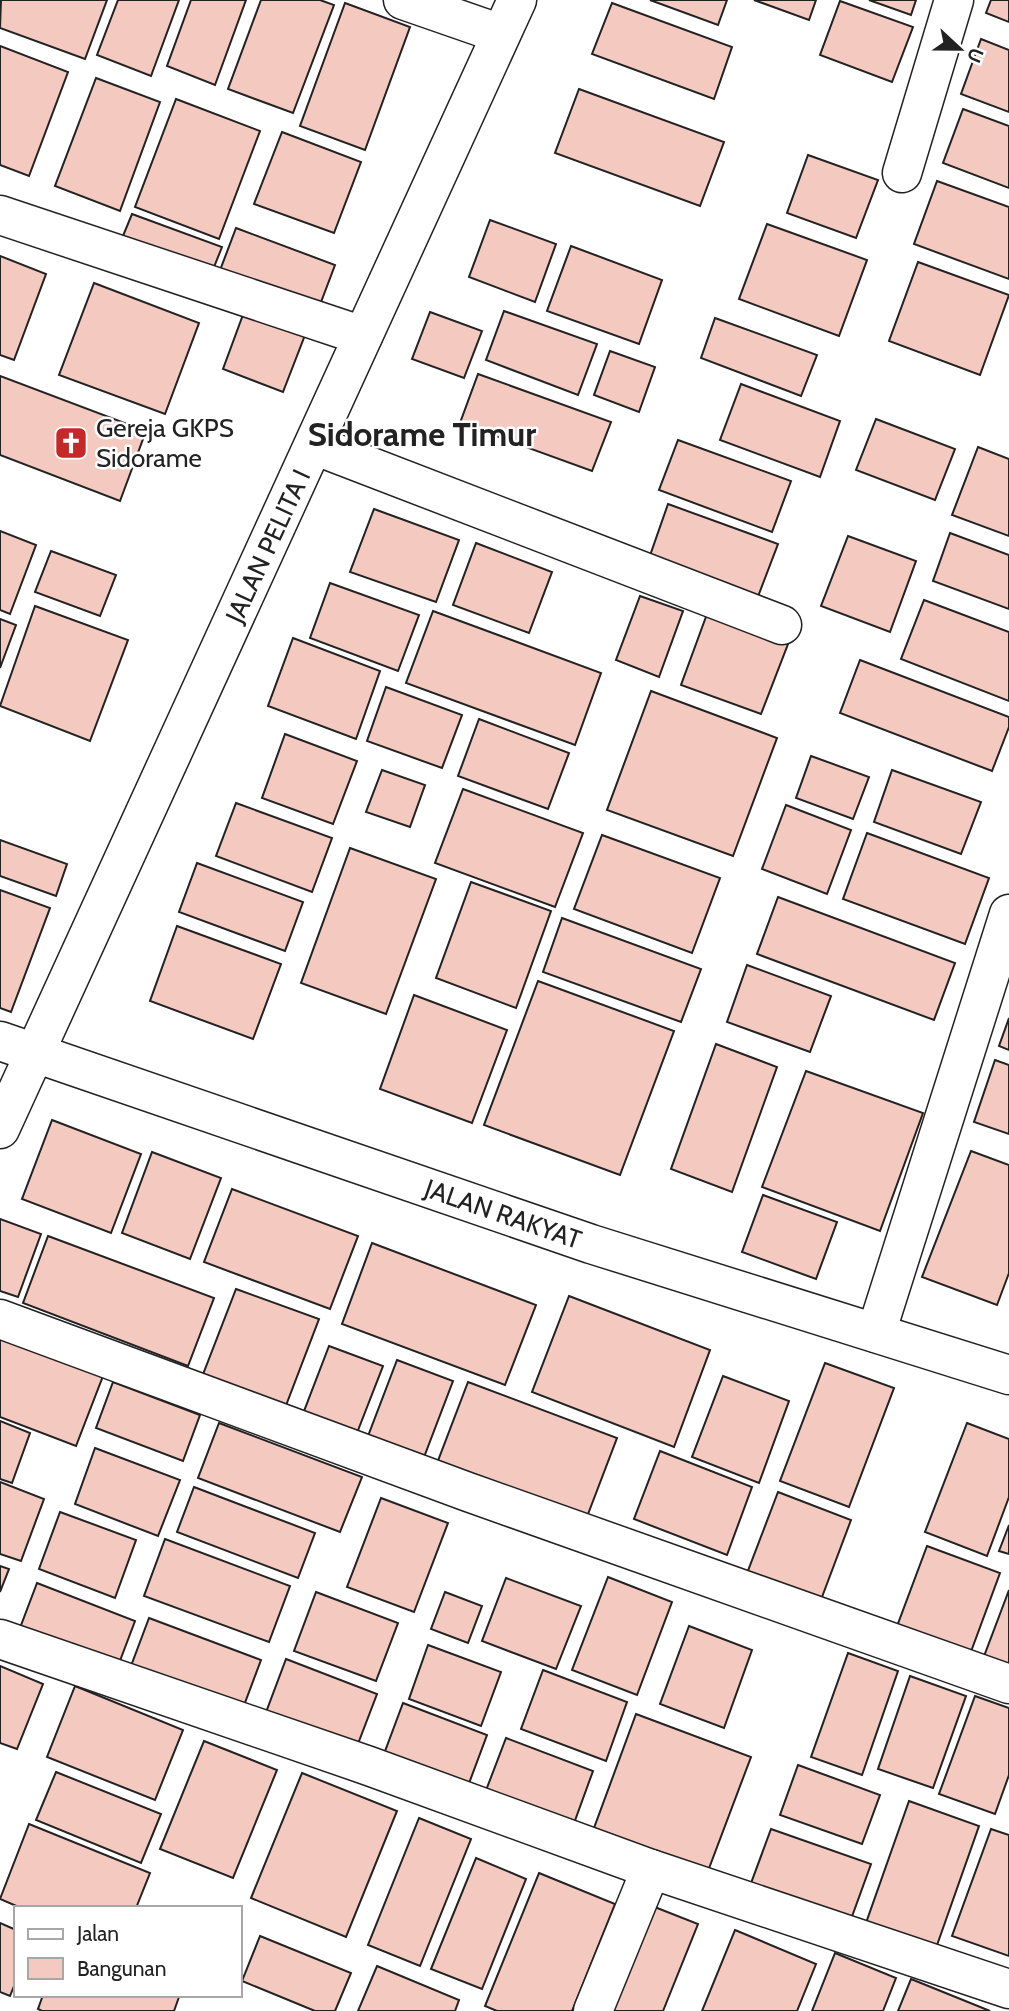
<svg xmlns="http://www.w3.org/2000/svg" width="1009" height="2011" viewBox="0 0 1009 2011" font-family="Cabin,sans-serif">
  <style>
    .building { fill: #f3c9c0; stroke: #222; stroke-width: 2 }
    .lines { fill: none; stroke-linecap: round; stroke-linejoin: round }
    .minor-casing { stroke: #222; stroke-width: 41 }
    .tertiary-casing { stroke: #222; stroke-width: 41 }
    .minor { stroke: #fff; stroke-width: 38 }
    .tertiary { stroke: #fff; stroke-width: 38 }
    .labels { text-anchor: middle; stroke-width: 5; stroke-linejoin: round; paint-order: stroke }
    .poi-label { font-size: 26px; fill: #222; stroke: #fff; text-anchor: start }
    .street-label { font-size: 26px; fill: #222; stroke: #fff }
    .district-label { font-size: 33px; font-weight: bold; fill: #222; stroke: #fff }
  </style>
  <rect width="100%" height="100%" fill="#fff"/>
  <g class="building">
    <path d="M1,0H107L85,59L0,28Z"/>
    <path d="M118,0H179L151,76L97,55Z"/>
    <path d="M191,0H246L215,85L167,66Z"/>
    <path d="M261,0H320L334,5L293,113L228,89Z"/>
    <path d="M650,0H727L718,25Z"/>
    <path d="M754,0H816L809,20Z"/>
    <path d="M869,0H916L911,15Z"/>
    <path d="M991,0H1009V22L986,13Z"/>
    <path d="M840,1L913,27L892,82L820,55Z"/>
    <path d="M345,3L410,27L365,150L300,126Z"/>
    <path d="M612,3L732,47L714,99L592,54Z"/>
    <path d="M981,39L1009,50V112L961,94Z"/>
    <path d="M0,46L68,72L29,176L0,165Z"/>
    <path d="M96,78L160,102L120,211L55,186Z"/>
    <path d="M579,89L724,142L700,206L555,153Z"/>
    <path d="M176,99L260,131L219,239L135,207Z"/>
    <path d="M963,109L1009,126V188L943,163Z"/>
    <path d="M282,132L361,162L334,233L254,204Z"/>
    <path d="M808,155L878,180L856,238L787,213Z"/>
    <path d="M937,181L1009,207V279L914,244Z"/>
    <path d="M132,214L222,247L208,282L118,248Z"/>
    <path d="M490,220L556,244L535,302L469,277Z"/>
    <path d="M767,224L867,260L839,336L739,299Z"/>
    <path d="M236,228L335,265L318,310L219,273Z"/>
    <path d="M571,246L662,280L639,344L547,311Z"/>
    <path d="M0,256L46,274L14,360L0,355Z"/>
    <path d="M918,262L1009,295L980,375L889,341Z"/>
    <path d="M94,283L199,323L165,414L59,375Z"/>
    <path d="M504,311L597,344L578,395L486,360Z"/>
    <path d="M244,312L305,335L283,392L223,369Z"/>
    <path d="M430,312L482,331L464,378L412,359Z"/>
    <path d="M715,318L817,355L801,396L701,358Z"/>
    <path d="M610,351L655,367L639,412L594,395Z"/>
    <path d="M478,374L611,422L592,471L460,423Z"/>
    <path d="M0,376L146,431L120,501L0,455Z"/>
    <path d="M741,384L840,421L820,477L720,440Z"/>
    <path d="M876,419L955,449L935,500L856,470Z"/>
    <path d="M678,440L791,481L772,532L659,490Z"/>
    <path d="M978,447L1009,459V536L952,515Z"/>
    <path d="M668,504L778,544L754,607L646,567Z"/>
    <path d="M374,509L459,540L436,602L350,572Z"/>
    <path d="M0,531L36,545L10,614L0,610Z"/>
    <path d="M950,533L1009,555V609L933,581Z"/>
    <path d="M848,536L916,561L890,632L821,606Z"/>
    <path d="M476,543L552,572L529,633L453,605Z"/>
    <path d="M51,551L116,575L100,616L35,592Z"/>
    <path d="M330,583L419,615L398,671L310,638Z"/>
    <path d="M640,596L683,611L659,677L616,660Z"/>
    <path d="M924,600L1009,632V701L901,659Z"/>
    <path d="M35,606L128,640L90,741L0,706Z"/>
    <path d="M433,611L601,673L575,745L406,683Z"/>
    <path d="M707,614L788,644L761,714L681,685Z"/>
    <path d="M0,619L16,625L0,668Z"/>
    <path d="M293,638L380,671L356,739L268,706Z"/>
    <path d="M860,660L1009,717V727L992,771L840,713Z"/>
    <path d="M386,687L462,715L442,768L367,741Z"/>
    <path d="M651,691L777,738L733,856L607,810Z"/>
    <path d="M479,719L569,753L548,809L458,776Z"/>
    <path d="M285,734L357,761L333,824L262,798Z"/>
    <path d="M811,756L869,777L853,819L796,798Z"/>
    <path d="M382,770L425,785L410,827L366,812Z"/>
    <path d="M892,770L981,802L961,854L874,822Z"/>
    <path d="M463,789L583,833L555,907L435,863Z"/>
    <path d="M236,803L332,838L312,892L216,856Z"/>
    <path d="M786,805L851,830L827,894L762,869Z"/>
    <path d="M867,833L989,878L965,944L843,899Z"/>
    <path d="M602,835L720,878L692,953L574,909Z"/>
    <path d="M0,840L67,864L56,896L0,876Z"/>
    <path d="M350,848L436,879L386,1014L301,983Z"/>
    <path d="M197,863L303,902L285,951L179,912Z"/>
    <path d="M471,882L551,911L516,1008L436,978Z"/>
    <path d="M0,890L50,908L11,1012L0,1008Z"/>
    <path d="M778,897L955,963L934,1020L757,954Z"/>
    <path d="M562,918L701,969L681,1022L543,972Z"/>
    <path d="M177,926L281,964L253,1039L150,1001Z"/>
    <path d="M747,965L831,996L810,1052L727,1022Z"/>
    <path d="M538,981L674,1031L620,1175L484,1125Z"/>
    <path d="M414,995L507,1030L472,1123L380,1089Z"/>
    <path d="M1009,1018V1050L999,1046Z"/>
    <path d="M716,1044L777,1067L732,1192L671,1169Z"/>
    <path d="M995,1060L1009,1065V1134L974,1122Z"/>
    <path d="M806,1071L923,1113L880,1231L762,1187Z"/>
    <path d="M52,1120L141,1154L111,1233L22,1199Z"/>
    <path d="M971,1151L1009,1165V1273L997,1305L922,1277Z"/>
    <path d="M152,1152L221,1178L190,1259L122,1233Z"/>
    <path d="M232,1189L358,1236L330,1309L204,1262Z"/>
    <path d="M763,1195L837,1222L816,1279L742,1252Z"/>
    <path d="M0,1219L41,1234L18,1297L0,1291Z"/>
    <path d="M48,1236L214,1298L188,1366L23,1303Z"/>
    <path d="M372,1243L536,1305L505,1385L342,1324Z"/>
    <path d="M236,1289L319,1319L285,1408L202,1377Z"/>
    <path d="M569,1296L710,1350L674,1447L532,1392Z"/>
    <path d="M0,1337L103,1376L76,1446L0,1417Z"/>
    <path d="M329,1346L383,1366L355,1438L301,1419Z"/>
    <path d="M397,1360L453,1381L421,1465L365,1444Z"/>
    <path d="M825,1363L894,1388L849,1507L780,1481Z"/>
    <path d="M723,1376L789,1401L759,1483L692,1457Z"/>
    <path d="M113,1382L200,1415L183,1461L96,1428Z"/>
    <path d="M468,1382L617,1438L585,1522L436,1466Z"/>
    <path d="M0,1421L30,1433L12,1483L0,1479Z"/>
    <path d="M219,1423L362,1477L340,1532L198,1478Z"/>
    <path d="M967,1423L1009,1439V1497L987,1556L925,1532Z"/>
    <path d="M95,1448L180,1480L158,1536L75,1504Z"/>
    <path d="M660,1451L752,1487L727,1555L634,1519Z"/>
    <path d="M0,1482L44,1499L21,1561L0,1554Z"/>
    <path d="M194,1487L315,1533L298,1578L177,1532Z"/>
    <path d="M778,1492L851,1520L819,1605L746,1576Z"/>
    <path d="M381,1498L448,1523L414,1612L347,1587Z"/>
    <path d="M60,1512L136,1540L115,1598L39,1569Z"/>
    <path d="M1009,1525V1554L999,1551Z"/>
    <path d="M165,1539L290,1586L269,1642L144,1596Z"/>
    <path d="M927,1546L1000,1573L969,1657L896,1629Z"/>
    <path d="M0,1566L9,1569L0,1592Z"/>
    <path d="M608,1577L672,1602L637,1695L572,1670Z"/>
    <path d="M506,1578L581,1606L556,1669L482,1641Z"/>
    <path d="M37,1583L135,1621L118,1666L20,1628Z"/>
    <path d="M1009,1590V1669L983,1659Z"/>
    <path d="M316,1592L398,1623L376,1681L294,1651Z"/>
    <path d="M445,1592L482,1606L468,1643L431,1629Z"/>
    <path d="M149,1618L261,1660L240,1716L128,1674Z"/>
    <path d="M689,1626L752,1650L724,1728L660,1704Z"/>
    <path d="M428,1645L501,1672L481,1726L409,1699Z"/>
    <path d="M848,1653L898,1671L862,1775L811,1757Z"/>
    <path d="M286,1659L377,1694L356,1749L265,1715Z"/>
    <path d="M0,1666L43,1684L17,1749L0,1743Z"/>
    <path d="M543,1670L627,1702L606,1761L521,1729Z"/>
    <path d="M910,1676L966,1696L933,1788L878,1769Z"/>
    <path d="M75,1686L183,1730L155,1800L47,1757Z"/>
    <path d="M975,1696L1009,1708V1775L995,1814L939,1794Z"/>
    <path d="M403,1703L487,1735L468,1786L384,1754Z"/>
    <path d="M636,1714L751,1757L708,1871L594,1828Z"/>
    <path d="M506,1738L593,1771L573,1826L485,1793Z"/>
    <path d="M204,1741L277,1770L233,1878L160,1849Z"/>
    <path d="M798,1765L880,1795L862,1844L780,1815Z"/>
    <path d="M56,1772L161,1814L141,1863L36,1820Z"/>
    <path d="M302,1773L397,1811L346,1937L251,1898Z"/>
    <path d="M909,1801L979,1826L936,1948L866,1923Z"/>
    <path d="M419,1818L471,1839L420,1966L368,1945Z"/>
    <path d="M29,1824L150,1873L136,1908H21L0,1899Z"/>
    <path d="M771,1829L871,1864L850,1922L750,1886Z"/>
    <path d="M991,1829L1009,1835V1956L952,1936Z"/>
    <path d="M476,1858L526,1879L482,1989L431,1969Z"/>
    <path d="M539,1873L615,1904L572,2011H497L485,2006Z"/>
    <path d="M647,1904L698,1924L663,2011H604Z"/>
    <path d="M0,1923L16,1930V1981L10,1996L0,1992Z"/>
    <path d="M735,1930L816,1964L797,2011H702Z"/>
    <path d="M260,1936L351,1973L335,2011H315L242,1981Z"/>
    <path d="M835,1953L896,1978L883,2011H812Z"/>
    <path d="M377,1966L459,2000L455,2011H358Z"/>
    <path d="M911,1979L990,2011H898Z"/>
    <path d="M43,1995H176L179,1997L174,2011H42L38,2009Z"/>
  </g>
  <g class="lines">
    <defs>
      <g id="minor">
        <path d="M403,0L501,34"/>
        <path d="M902,173L954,0"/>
        <path d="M0,215L363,336"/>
        <path d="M314,445L782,625"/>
        <path d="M0,1319L468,1492L1009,1684"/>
        <path d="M876,1333L1009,914"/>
        <path d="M0,1639L369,1766L651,1869L1009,1989"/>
        <path d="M593,2011L651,1869"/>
      </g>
      <g id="tertiary">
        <path d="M0,1041L591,1244L1009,1375"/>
        <path d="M0,1129L517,0"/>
      </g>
    </defs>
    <use href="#minor" class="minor-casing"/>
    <use href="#tertiary" class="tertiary-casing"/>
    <use href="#minor" class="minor"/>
    <use href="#tertiary" class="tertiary"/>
  </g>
  <defs>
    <symbol id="church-square" viewBox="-11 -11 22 22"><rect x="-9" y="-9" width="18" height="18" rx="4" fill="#c62828" stroke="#fff"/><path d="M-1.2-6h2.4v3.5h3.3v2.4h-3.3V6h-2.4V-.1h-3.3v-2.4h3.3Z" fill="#fff"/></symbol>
  </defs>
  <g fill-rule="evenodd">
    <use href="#church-square" x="52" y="424" width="38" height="38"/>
  </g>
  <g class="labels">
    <g class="poi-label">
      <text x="96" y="437">Gereja GKPS<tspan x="96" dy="30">Sidorame</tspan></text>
    </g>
    <g class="street-label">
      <text transform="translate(268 546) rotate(-65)" y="9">JALAN PELITA I</text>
      <text transform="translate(503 1214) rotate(19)" y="9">JALAN RAKYAT</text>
    </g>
    <g class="district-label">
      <text x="422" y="446">Sidorame Timur</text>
    </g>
  </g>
  <rect x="14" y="1906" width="228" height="91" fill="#ffffff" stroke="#a7a7a7" stroke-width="2"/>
  <rect x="28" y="1929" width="35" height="10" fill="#ffffff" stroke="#a7a7a7" stroke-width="2"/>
  <text x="77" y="1941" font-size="21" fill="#222222">Jalan</text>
  <rect x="28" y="1958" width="35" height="21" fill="#f3c9c0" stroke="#a7a7a7" stroke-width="2"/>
  <text x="77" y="1976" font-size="21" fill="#222222">Bangunan</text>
  <g transform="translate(960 49) rotate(112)" stroke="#ffffff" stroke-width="5" paint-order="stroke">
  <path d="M0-5L12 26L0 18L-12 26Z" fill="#222222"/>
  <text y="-10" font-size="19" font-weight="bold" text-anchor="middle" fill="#222222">U</text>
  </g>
</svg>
